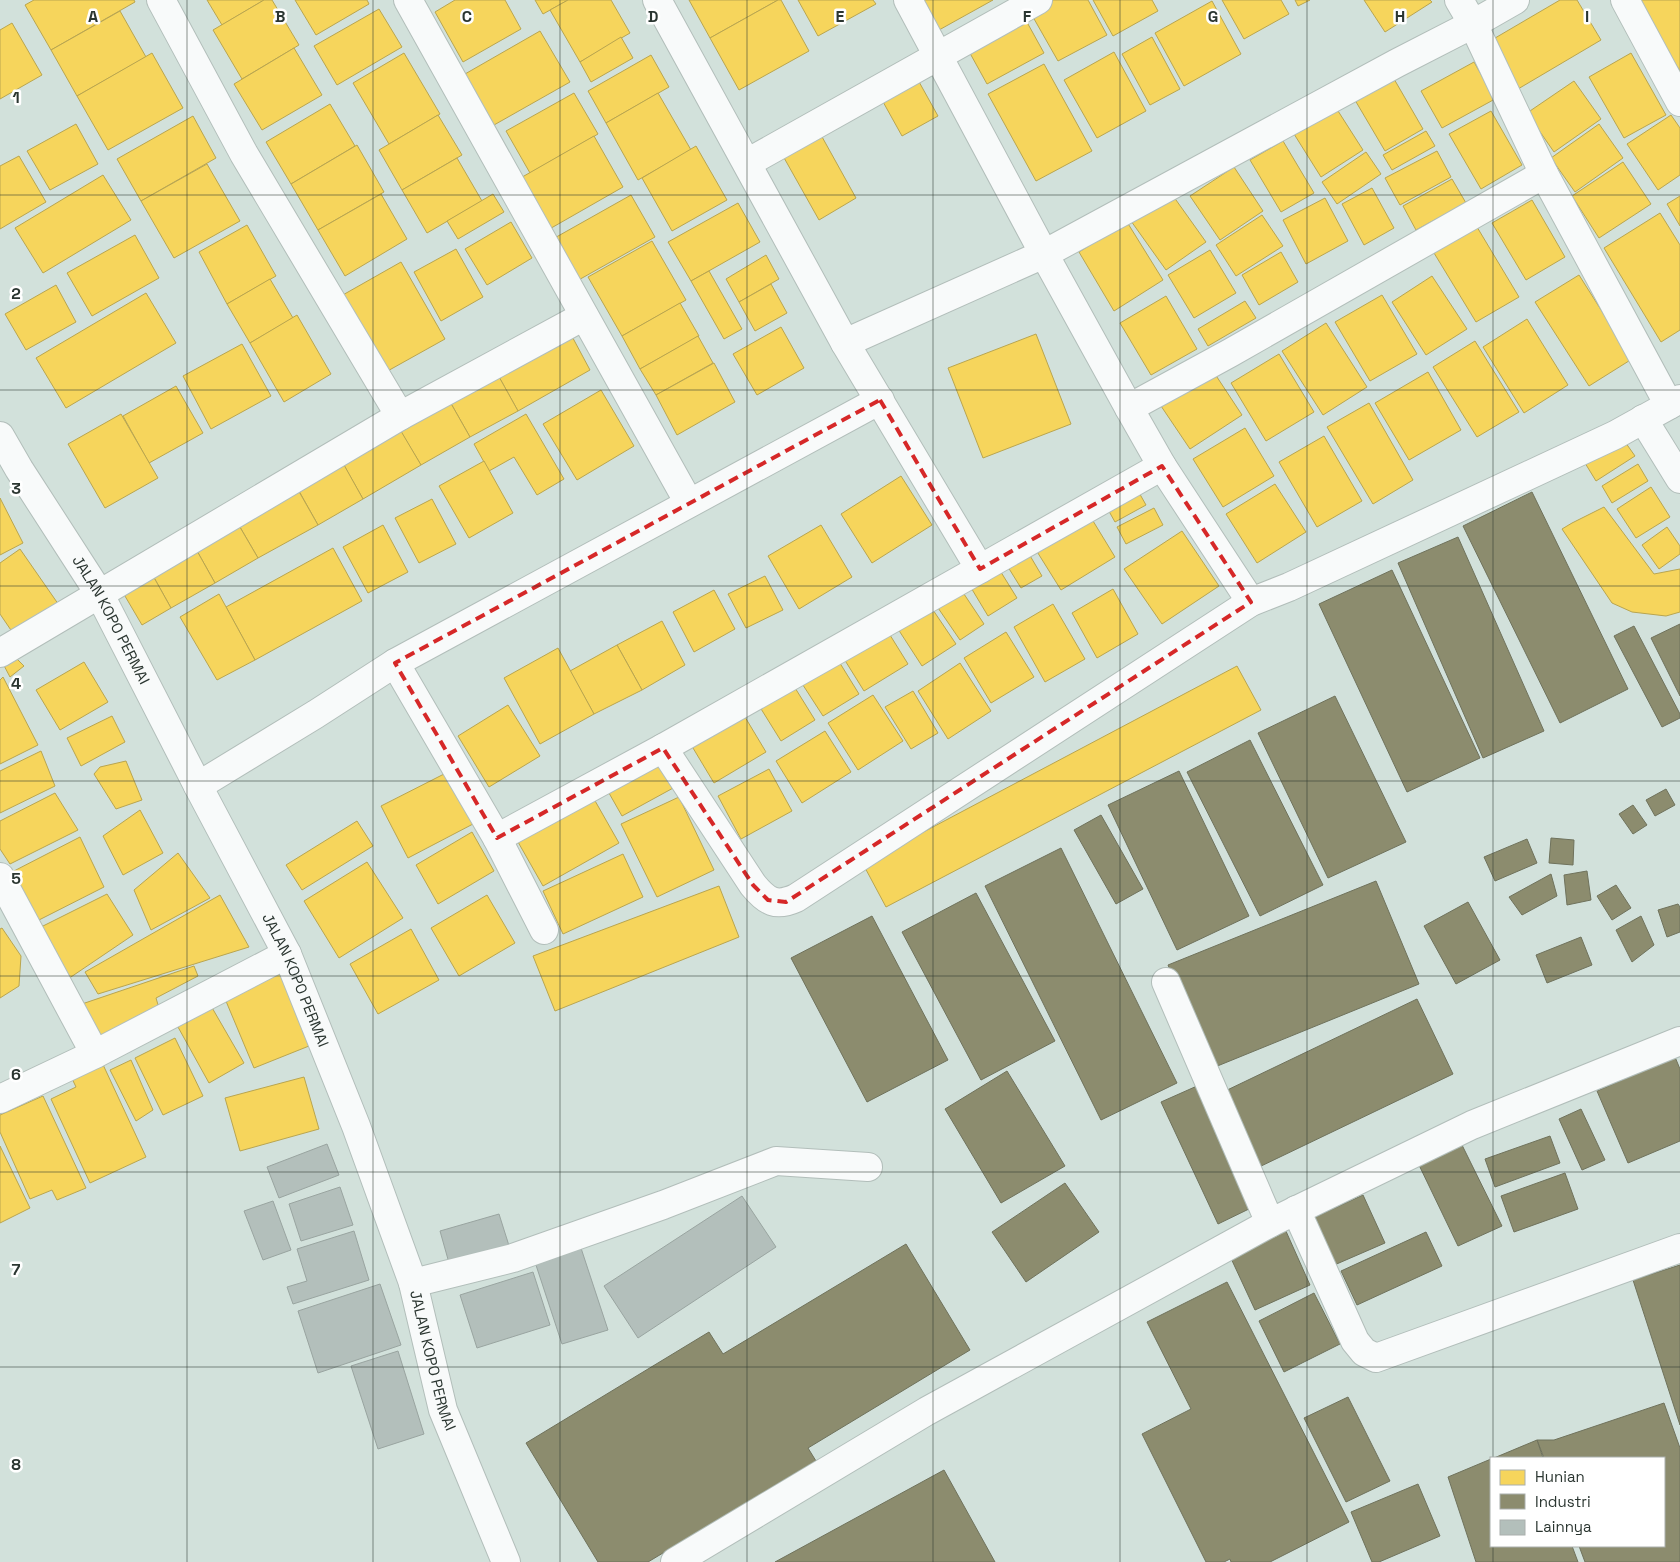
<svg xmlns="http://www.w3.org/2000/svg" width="1680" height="1562" viewBox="0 0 1680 1562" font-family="'Space Grotesk',sans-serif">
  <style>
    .homes { fill: #f6d55c; stroke: #b9a54f }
    .industry { fill: #8c8c6e; stroke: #6f725c }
    .building { fill: #b3bfbb; stroke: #99a4a0 }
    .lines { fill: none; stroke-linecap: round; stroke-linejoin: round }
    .minor-casing { stroke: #b2beba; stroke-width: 30 }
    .minor { stroke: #f8fafa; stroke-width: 28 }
    .marked { fill: none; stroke: #d62828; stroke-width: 4; stroke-dasharray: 10 6; stroke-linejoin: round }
    .grid { fill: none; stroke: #2b3631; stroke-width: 1; stroke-opacity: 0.55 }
    .labels { text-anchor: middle; stroke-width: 5; stroke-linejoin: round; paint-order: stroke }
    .street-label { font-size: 15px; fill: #2b3631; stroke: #fff }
    .grid-label { font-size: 16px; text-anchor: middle; font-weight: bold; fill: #2b3631; stroke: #fff; stroke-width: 5; stroke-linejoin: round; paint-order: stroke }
  </style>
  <rect width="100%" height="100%" fill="#d2e1db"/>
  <g class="homes">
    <path d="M34,0H134L135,2L51,50L25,5Z"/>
    <path d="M207,0H264L222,25Z"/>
    <path d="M264,0H272L299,45L242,79L213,30Z"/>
    <path d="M295,0H367L369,4L316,35Z"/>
    <path d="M455,0H505L521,29L463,62L435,12Z"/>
    <path d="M535,0H568L543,14Z"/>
    <path d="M568,0H611L630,33L580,62L550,10Z"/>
    <path d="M689,0H778L710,38Z"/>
    <path d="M778,0H781L809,51L739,90L710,38Z"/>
    <path d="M798,0H873L876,4L818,36Z"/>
    <path d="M923,0H993L939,30Z"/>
    <path d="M1047,0H1088L1107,35L1058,61L1029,10Z"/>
    <path d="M1093,0H1152L1158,11L1113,36Z"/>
    <path d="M1222,0H1281L1289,14L1244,39Z"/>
    <path d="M1295,0H1310L1298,6Z"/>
    <path d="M1364,0H1430L1432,2L1385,32Z"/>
    <path d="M1560,0H1577L1601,40L1518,89L1490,41Z"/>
    <path d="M1635,0H1680V71Z"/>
    <path d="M1212,1L1241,54L1184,86L1155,33Z"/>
    <path d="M379,9L402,47L337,85L314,46Z"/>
    <path d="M120,11L146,57L77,96L51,50Z"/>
    <path d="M1023,15L1044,53L987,84L966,46Z"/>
    <path d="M12,23L42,75L0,99V30Z"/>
    <path d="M540,31L570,82L494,125L465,74Z"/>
    <path d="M621,37L633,58L591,82L580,62Z"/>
    <path d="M1152,37L1180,89L1150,105L1122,54Z"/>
    <path d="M294,48L322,95L262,130L234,84Z"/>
    <path d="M1114,52L1146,111L1097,138L1064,80Z"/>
    <path d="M152,53L183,108L108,150L77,96Z"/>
    <path d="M404,53L440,114L389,144L353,83Z"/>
    <path d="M1631,53L1666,115L1624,138L1589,77Z"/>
    <path d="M651,55L669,87L606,123L588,91Z"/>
    <path d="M1474,62L1495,99L1442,128L1421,91Z"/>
    <path d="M1044,64L1092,151L1036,181L988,94Z"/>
    <path d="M1390,72L1423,129L1385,151L1352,95Z"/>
    <path d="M918,80L938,116L902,136L882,100Z"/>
    <path d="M1574,81L1601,119L1554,152L1527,113Z"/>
    <path d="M574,93L598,134L530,173L506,131Z"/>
    <path d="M658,93L691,150L638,180L606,123Z"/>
    <path d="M1331,100L1363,150L1321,177L1289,126Z"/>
    <path d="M330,104L355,146L291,184L266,142Z"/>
    <path d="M1491,111L1522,165L1481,189L1449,134Z"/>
    <path d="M438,115L462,155L402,190L379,150Z"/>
    <path d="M1671,115L1680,128V175L1658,190L1627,144Z"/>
    <path d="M193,116L216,158L141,201L117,159Z"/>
    <path d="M76,124L98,164L50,190L27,151Z"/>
    <path d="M1599,124L1623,158L1575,192L1551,158Z"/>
    <path d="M1426,131L1435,146L1392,170L1383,155Z"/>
    <path d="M821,135L856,198L819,220L783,156Z"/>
    <path d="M594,136L623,187L546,231L517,180Z"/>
    <path d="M1283,141L1314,193L1281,212L1250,160Z"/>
    <path d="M357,145L384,192L318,230L291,184Z"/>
    <path d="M696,146L727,200L672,231L642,178Z"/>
    <path d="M1437,151L1451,177L1400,205L1385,178Z"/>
    <path d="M1366,152L1381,174L1337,204L1322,182Z"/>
    <path d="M19,156L46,202L0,229V166Z"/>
    <path d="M457,158L482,201L427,233L402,190Z"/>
    <path d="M1623,162L1651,204L1599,238L1572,196Z"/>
    <path d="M207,164L240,221L174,258L141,201Z"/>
    <path d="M1234,167L1263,211L1220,240L1190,196Z"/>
    <path d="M103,175L131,220L43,273L15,228Z"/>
    <path d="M1452,179L1466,203L1416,230L1403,206Z"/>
    <path d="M1372,188L1394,228L1364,245L1342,204Z"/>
    <path d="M1171,193L1206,242L1166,270L1131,221Z"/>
    <path d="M381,194L407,239L345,276L318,230Z"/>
    <path d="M493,194L504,212L458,239L447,221Z"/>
    <path d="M631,195L655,237L575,282L551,240Z"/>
    <path d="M1680,196V226L1667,204Z"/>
    <path d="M1325,198L1348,241L1306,264L1283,220Z"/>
    <path d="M1532,200L1565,257L1526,280L1492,223Z"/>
    <path d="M738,203L760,242L691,281L668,242Z"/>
    <path d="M1660,213L1680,245V330L1661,342L1604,248Z"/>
    <path d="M1262,215L1283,246L1236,276L1216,245Z"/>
    <path d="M511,222L532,258L487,285L465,249Z"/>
    <path d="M1127,222L1163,280L1114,311L1079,252Z"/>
    <path d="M1474,222L1519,297L1476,322L1431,248Z"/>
    <path d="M247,225L276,276L227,304L199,252Z"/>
    <path d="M135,235L159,278L92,316L67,273Z"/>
    <path d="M652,241L686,300L622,336L588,277Z"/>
    <path d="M456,249L483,297L441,321L414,272Z"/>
    <path d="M1210,250L1236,293L1194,318L1168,275Z"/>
    <path d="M1281,252L1298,282L1259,305L1242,275Z"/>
    <path d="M766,255L779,279L739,302L726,279Z"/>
    <path d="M401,262L445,339L384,373L341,296Z"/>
    <path d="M709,271L742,329L724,339L691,281Z"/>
    <path d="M1579,275L1632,359L1589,386L1535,302Z"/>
    <path d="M1432,276L1467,329L1426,355L1392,302Z"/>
    <path d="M270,279L293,318L250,343L227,304Z"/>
    <path d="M771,284L787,313L755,331L739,302Z"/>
    <path d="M56,285L76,322L26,350L5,314Z"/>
    <path d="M146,293L176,343L66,408L36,358Z"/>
    <path d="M1382,295L1417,354L1370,381L1335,322Z"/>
    <path d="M1166,296L1197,349L1151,375L1120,323Z"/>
    <path d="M1245,301L1256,318L1208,346L1198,329Z"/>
    <path d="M680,303L699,336L640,369L622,336Z"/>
    <path d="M297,315L331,374L284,402L250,343Z"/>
    <path d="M1527,319L1568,385L1524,413L1483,347Z"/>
    <path d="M1326,323L1367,387L1323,415L1282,351Z"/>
    <path d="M567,327L590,370L518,411L493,366Z"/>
    <path d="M781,327L804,368L757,395L733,354Z"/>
    <path d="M1036,334L1071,424L983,458L948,368Z"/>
    <path d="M698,336L713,363L656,395L640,369Z"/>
    <path d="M1475,341L1519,412L1477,437L1433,367Z"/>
    <path d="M242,344L271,396L211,429L183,376Z"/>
    <path d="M1279,354L1314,412L1266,441L1231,383Z"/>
    <path d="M714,363L735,402L677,435L656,395Z"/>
    <path d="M493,366L518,411L470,437L445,393Z"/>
    <path d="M1213,371L1242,415L1190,449L1161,406Z"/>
    <path d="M1428,372L1461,430L1409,460L1375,403Z"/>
    <path d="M176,386L203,433L149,463L123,416Z"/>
    <path d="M601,390L634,446L577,480L543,424Z"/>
    <path d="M445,393L470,437L421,465L395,422Z"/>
    <path d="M1369,403L1413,480L1373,504L1327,427Z"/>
    <path d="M121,414L158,478L105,508L68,444Z"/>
    <path d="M526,414L564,479L537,495L514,457L489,471L474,444Z"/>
    <path d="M395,421L421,465L363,499L337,453Z"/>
    <path d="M1245,428L1274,476L1223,507L1193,459Z"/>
    <path d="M1324,436L1362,501L1317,527L1279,462Z"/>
    <path d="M1623,439L1635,456L1596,481L1585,463Z"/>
    <path d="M339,456L363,499L318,525L294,482Z"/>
    <path d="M484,461L513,513L469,538L439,486Z"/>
    <path d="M1638,464L1648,481L1612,503L1602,486Z"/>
    <path d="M901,476L932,525L872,563L841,514Z"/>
    <path d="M293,481L318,525L258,558L233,515Z"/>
    <path d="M1275,484L1306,532L1257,563L1226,514Z"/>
    <path d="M1651,487L1670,517L1636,538L1617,509Z"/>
    <path d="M1137,489L1146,505L1115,522L1106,506Z"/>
    <path d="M0,498L23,543L0,555Z"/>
    <path d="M432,499L456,544L419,563L395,518Z"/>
    <path d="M1604,507L1654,574L1680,569V612L1666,616L1632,612L1612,603L1562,529L1572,523Z"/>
    <path d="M1154,508L1163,525L1126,544L1117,527Z"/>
    <path d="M1090,516L1115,557L1061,590L1036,550Z"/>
    <path d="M234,517L258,558L215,583L192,542Z"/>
    <path d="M383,525L408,572L368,593L343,547Z"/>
    <path d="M821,525L852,577L799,609L768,556Z"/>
    <path d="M1667,527L1680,546V554L1659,569L1642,545Z"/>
    <path d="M1182,531L1219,586L1162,624L1124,569Z"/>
    <path d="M192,542L215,583L171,608L152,574Z"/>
    <path d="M333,548L362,601L255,660L226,607Z"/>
    <path d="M20,549L61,608L17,639L0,614V563Z"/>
    <path d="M1029,554L1042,576L1021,588L1008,567Z"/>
    <path d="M999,569L1017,598L988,616L970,586Z"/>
    <path d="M152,574L171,608L142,625L122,591Z"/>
    <path d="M765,576L783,610L746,628L728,594Z"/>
    <path d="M960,588L984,624L960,640L936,605Z"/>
    <path d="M1113,589L1138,634L1097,658L1072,613Z"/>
    <path d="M714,590L735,629L694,652L673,612Z"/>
    <path d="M219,594L255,660L217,680L180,617Z"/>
    <path d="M1053,604L1085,659L1045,682L1014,627Z"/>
    <path d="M931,607L956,644L922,666L898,629Z"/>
    <path d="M662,621L685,665L642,690L617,645Z"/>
    <path d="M885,627L908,664L864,691L841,654Z"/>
    <path d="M1006,632L1034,677L991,703L964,658Z"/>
    <path d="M617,645L642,690L594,714L570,671Z"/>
    <path d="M558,648L594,714L540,744L504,678Z"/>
    <path d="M9,651L24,666L10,677L0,658Z"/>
    <path d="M838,660L859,694L823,716L801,682Z"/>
    <path d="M84,662L108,702L60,730L36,690Z"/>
    <path d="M960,663L991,711L948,739L918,691Z"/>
    <path d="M1237,666L1261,710L886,907L863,864Z"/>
    <path d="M3,677L38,745L0,764V680Z"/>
    <path d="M792,683L815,720L781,741L758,704Z"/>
    <path d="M913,691L938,733L911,749L885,707Z"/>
    <path d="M873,695L903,741L858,770L828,723Z"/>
    <path d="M508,705L540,756L489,787L458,736Z"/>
    <path d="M742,712L766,752L714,783L690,743Z"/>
    <path d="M112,716L125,742L81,766L67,738Z"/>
    <path d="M825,731L851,772L802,803L776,761Z"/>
    <path d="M41,751L55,786L0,813V771Z"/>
    <path d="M658,756L675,787L622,816L605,786Z"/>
    <path d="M126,761L142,800L116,809L94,774L100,767Z"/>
    <path d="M769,769L792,811L741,839L718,796Z"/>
    <path d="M446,773L473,824L408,858L381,806Z"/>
    <path d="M55,793L78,830L10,864L0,849V821Z"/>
    <path d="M679,797L714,870L657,897L621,824Z"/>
    <path d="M594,799L619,843L543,886L518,842Z"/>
    <path d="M140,810L163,853L123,875L103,836Z"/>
    <path d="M357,821L373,846L302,890L286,865Z"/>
    <path d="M472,832L494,871L438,904L416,865Z"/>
    <path d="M80,837L104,887L35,922L12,872Z"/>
    <path d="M178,853L210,898L151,930L134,890Z"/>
    <path d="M623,854L643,897L563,934L543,891Z"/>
    <path d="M367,862L403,918L339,958L304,901Z"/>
    <path d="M719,886L739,937L555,1011L533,956Z"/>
    <path d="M107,894L133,935L65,981L37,929Z"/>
    <path d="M220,895L249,947L98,994L85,972Z"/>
    <path d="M487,895L515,943L459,976L431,928Z"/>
    <path d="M2,928L21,956L19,986L0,998V929Z"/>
    <path d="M411,929L439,980L378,1014L350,964Z"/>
    <path d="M194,966L198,976L156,998L161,1015L106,1044L76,1006Z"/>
    <path d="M279,971L309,1046L254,1068L223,994Z"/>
    <path d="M207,999L244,1063L209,1083L173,1018Z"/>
    <path d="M175,1038L203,1096L163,1115L135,1058Z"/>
    <path d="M99,1056L146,1157L90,1183L51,1099L76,1087L68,1070Z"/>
    <path d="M131,1060L153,1110L136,1121L110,1070Z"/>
    <path d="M304,1077L319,1129L240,1151L225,1098Z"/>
    <path d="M43,1096L86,1188L57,1200L52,1190L30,1199L0,1132V1115Z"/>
    <path d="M0,1146L30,1208L0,1223Z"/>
  </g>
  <g class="industry">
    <path d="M1532,492L1628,689L1560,723L1463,526Z"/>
    <path d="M1458,537L1544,731L1483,758L1398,563Z"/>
    <path d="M1392,570L1480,758L1407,792L1319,604Z"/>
    <path d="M1680,624V696L1651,638Z"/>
    <path d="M1634,626L1680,714V718L1662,727L1614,636Z"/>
    <path d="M1335,696L1406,842L1328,878L1258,733Z"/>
    <path d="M1250,740L1323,885L1260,916L1187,772Z"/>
    <path d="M1179,771L1249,916L1177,950L1108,805Z"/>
    <path d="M1666,789L1675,805L1655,816L1646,800Z"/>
    <path d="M1633,805L1647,825L1633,834L1619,814Z"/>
    <path d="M1101,815L1143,889L1116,904L1074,830Z"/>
    <path d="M1551,838L1574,840L1573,865L1549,863Z"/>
    <path d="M1527,839L1537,863L1495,881L1484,857Z"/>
    <path d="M1061,848L1177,1083L1101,1120L985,886Z"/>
    <path d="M1587,871L1591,900L1567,905L1564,875Z"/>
    <path d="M1551,874L1557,896L1522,915L1509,897Z"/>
    <path d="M1376,881L1419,984L1210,1069L1168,965Z"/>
    <path d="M1616,885L1631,908L1612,920L1597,896Z"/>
    <path d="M976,893L1055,1041L981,1080L902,932Z"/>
    <path d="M1468,902L1500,960L1456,984L1424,926Z"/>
    <path d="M1678,904L1680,907V932L1667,937L1658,910Z"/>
    <path d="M872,916L948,1060L867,1102L791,958Z"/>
    <path d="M1641,916L1654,945L1632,962L1616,930Z"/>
    <path d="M1581,937L1592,965L1547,983L1536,955Z"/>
    <path d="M1417,999L1453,1074L1257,1168L1221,1093Z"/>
    <path d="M1675,1057L1680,1069V1141L1628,1163L1597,1091Z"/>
    <path d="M1007,1071L1065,1166L1001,1203L945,1109Z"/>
    <path d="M1197,1086L1253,1207L1218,1224L1161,1102Z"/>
    <path d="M1581,1109L1605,1160L1582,1170L1559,1119Z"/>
    <path d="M1550,1136L1560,1163L1495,1187L1485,1159Z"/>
    <path d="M1461,1143L1502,1226L1458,1246L1418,1163Z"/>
    <path d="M1565,1173L1578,1209L1514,1232L1501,1196Z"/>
    <path d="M1065,1183L1099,1232L1026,1282L992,1232Z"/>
    <path d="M1363,1195L1385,1243L1332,1266L1311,1219Z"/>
    <path d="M1285,1229L1310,1285L1255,1310L1229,1254Z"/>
    <path d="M1426,1232L1442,1266L1357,1305L1341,1271Z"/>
    <path d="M906,1244L970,1350L808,1448L816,1461L648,1562H598L526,1443L709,1332L723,1354Z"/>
    <path d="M1680,1265V1425L1633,1280Z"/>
    <path d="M1227,1282L1349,1522L1270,1562H1231L1230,1559L1224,1562H1206L1142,1434L1191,1409L1147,1322Z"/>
    <path d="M1314,1293L1340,1344L1284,1372L1259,1321Z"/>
    <path d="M1348,1397L1390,1481L1346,1502L1304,1418Z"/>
    <path d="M1664,1403L1680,1448V1562H1585L1579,1546H1664V1458H1544L1537,1440H1554Z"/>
    <path d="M1537,1440L1543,1458H1494Z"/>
    <path d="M1491,1459V1546H1572L1578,1562H1476L1448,1477Z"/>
    <path d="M944,1470L995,1562H775Z"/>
    <path d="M1418,1484L1440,1536L1379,1562H1372L1351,1512Z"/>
  </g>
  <g class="building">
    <path d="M327,1144L339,1175L279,1198L267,1167Z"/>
    <path d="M340,1187L353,1225L301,1241L289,1204Z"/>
    <path d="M742,1196L776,1247L638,1338L604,1286Z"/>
    <path d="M273,1201L291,1250L263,1260L244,1211Z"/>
    <path d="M499,1214L511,1252L451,1270L440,1231Z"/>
    <path d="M354,1231L369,1280L293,1304L287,1287L307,1281L297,1249Z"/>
    <path d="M579,1242L608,1330L562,1344L533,1256Z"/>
    <path d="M533,1272L550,1325L477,1348L460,1295Z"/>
    <path d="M380,1284L401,1345L318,1373L298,1311Z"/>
    <path d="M398,1351L424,1434L378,1449L351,1366Z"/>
  </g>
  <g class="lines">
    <defs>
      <g id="minor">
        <path d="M161,0L244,154L400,416"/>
        <path d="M408,0L689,503"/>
        <path d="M657,0L845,343L980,569"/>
        <path d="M908,0L1044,254L1129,408L1162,466L1251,602"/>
        <path d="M1459,0L1473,24L1544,174L1669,405"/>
        <path d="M1625,0L1680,102"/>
        <path d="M747,163L1038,0"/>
        <path d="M845,343L1044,254L1397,63L1473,24L1515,0"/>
        <path d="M1129,408L1230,353L1544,174"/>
        <path d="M1643,419L1680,479"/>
        <path id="s1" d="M0,436L19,469L99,593L198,786L287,954L356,1126L413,1283L443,1410L506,1562"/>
        <path d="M0,653L400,416L584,316"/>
        <path d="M395,663L497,838L544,930"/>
        <path d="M663,748L753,885C767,902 776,907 796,898L1251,602L1289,587L1615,435L1680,399"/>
        <path d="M198,786L316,714L395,663L880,400"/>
        <path d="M497,838L663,748L1162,466"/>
        <path d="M0,877L95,1054"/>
        <path d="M1166,982L1270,1223"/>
        <path d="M0,1099L95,1054L287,954"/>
        <path d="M1296,1210L1355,1341L1364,1352L1376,1358L1680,1248"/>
        <path d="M413,1283L513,1258L663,1205L776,1161L868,1167"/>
        <path d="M675,1562L927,1411L1270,1223L1472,1125L1680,1041"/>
      </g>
    </defs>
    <use href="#minor" class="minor-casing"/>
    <use href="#minor" class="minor"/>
  </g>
  <path class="marked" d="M880,400L980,569L1162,466L1251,602L786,902L768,900L753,885L663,748L497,838L395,663Z"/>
  <path class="grid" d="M187,0V1562M373,0V1562M560,0V1562M747,0V1562M933,0V1562M1120,0V1562M1307,0V1562M1493,0V1458M0,195H1680M0,390H1680M0,586H1680M0,781H1680M0,976H1680M0,1172H1680M0,1367H1680M1493,1546V1562"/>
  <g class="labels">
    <g class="street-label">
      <text dy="5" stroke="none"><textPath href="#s1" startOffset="215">JALAN KOPO PERMAI</textPath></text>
      <text dy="5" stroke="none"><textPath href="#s1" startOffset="620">JALAN KOPO PERMAI</textPath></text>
      <text dy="5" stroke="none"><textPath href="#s1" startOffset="1025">JALAN KOPO PERMAI</textPath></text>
    </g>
  </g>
  <g class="grid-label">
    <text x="93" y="22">A</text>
    <text x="280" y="22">B</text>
    <text x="467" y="22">C</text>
    <text x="653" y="22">D</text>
    <text x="840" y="22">E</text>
    <text x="1027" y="22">F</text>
    <text x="1213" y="22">G</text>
    <text x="1400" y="22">H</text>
    <text x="1587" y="22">I</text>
    <text x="16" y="103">1</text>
    <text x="16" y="299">2</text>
    <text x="16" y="494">3</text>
    <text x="16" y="689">4</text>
    <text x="16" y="884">5</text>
    <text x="16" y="1080">6</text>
    <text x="16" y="1275">7</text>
    <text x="16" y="1470">8</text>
  </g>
  <rect x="1490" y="1457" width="175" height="90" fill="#ffffff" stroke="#aaafad"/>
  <rect x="1500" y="1470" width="25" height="15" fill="#f6d55c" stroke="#aaafad"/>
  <text x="1535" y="1482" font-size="15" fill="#2b3631">Hunian</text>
  <rect x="1500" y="1494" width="25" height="15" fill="#8c8c6e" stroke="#aaafad"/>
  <text x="1535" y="1507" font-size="15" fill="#2b3631">Industri</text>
  <rect x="1500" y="1520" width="25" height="15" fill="#b3bfbb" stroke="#aaafad"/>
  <text x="1535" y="1532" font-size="15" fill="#2b3631">Lainnya</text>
</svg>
